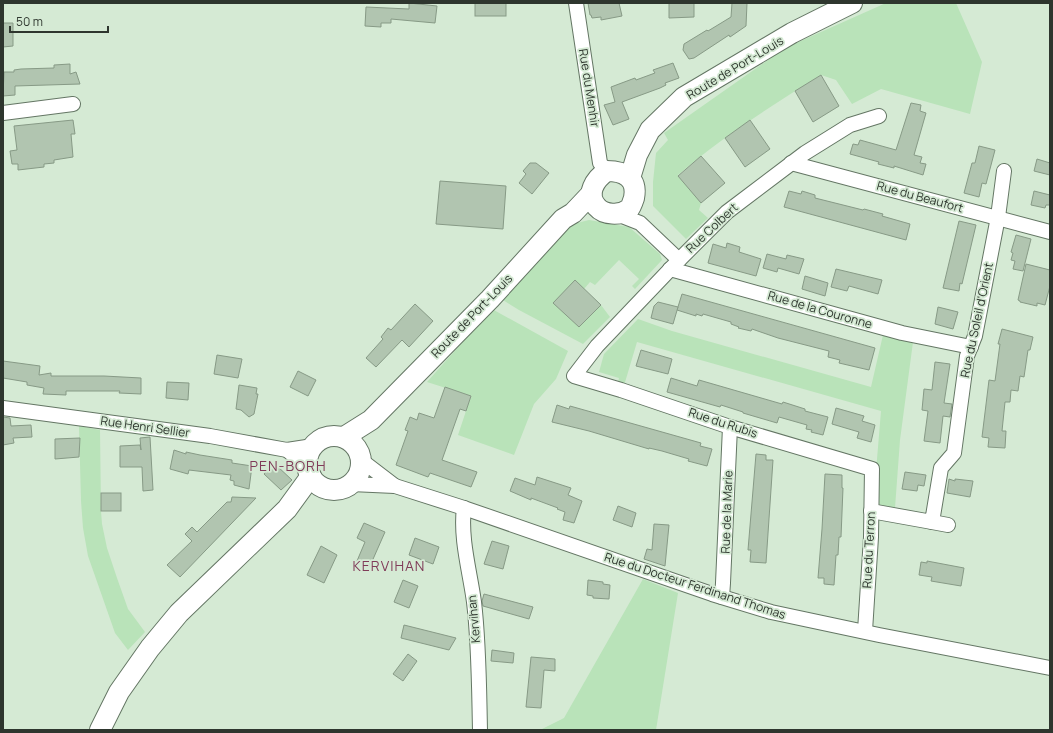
<svg xmlns="http://www.w3.org/2000/svg" width="1053" height="733" viewBox="0 0 1053 733" font-family="Manrope,sans-serif">
  <style>
    .green { fill: #b9e3b9 }
    .building { fill: #b1c5b0; stroke: #879a86 }
    .lines { fill: none; stroke-linecap: round; stroke-linejoin: round }
    .street-casing { stroke: #647664; stroke-width: 16 }
    .secondary-casing { stroke: #647664; stroke-width: 22 }
    .street { stroke: #fff; stroke-width: 14 }
    .secondary { stroke: #fff; stroke-width: 20 }
    .labels { text-anchor: middle; stroke-width: 3.5; stroke-linejoin: round; paint-order: stroke }
    .street-label { font-size: 12px; fill: #2e362e; stroke: #d5ead4 }
    .quarter-label { font-size: 14px; letter-spacing: 1px; fill: #803c59; stroke: #d5ead4 }
  </style>
  <rect width="100%" height="100%" fill="#d5ead4"/>
  <g class="green">
    <path d="M886,3H956L982,62L970,114L881,89L852,104L836,80L821,75C771,106 722,137 678,175L701,203L699,210L708,218L686,239L653,206V182L656,153L668,140L664,133L785,48Z"/>
    <path d="M589,220L629,227L660,254L662,260L635,289L632,286L639,279L619,260L595,285L590,282L584,289L554,303L579,327L601,305L610,317L583,344L519,310L503,300V293L573,224Z"/>
    <path d="M492,309L568,351L556,379L534,404L514,455L458,435L471,396L427,382Z"/>
    <path d="M638,319L672,331L871,387L883,335L913,342L900,440L895,508C882,506 879,508 874,495L881,411L637,342L623,389L617,387L619,378L599,372L604,354Z"/>
    <path d="M79,426L100,430L101,511L102,524L107,548L117,578L128,609L145,632L128,650L115,633L88,556L83,528L81,501Z"/>
    <path d="M643,579L678,593L656,730H540L564,718Z"/>
  </g>
  <g class="building">
    <path d="M409,3L437,6L435,23L391,19V23H381V27L365,26L366,7L409,9Z"/>
    <rect x="475" y="3" width="31" height="13"/>
    <path d="M588,3H619L622,16L601,20V17L592,18L591,15H590Z"/>
    <path d="M669,3H694V17L669,18Z"/>
    <path d="M732,3H747L746,26L730,37L729,35L694,58L689,59L683,50L684,44L707,30L708,31L731,17Z"/>
    <path d="M3,23H13V46L3,47Z"/>
    <path d="M673,63L679,78L665,83L666,85L660,88L622,102L629,119L613,125L604,105L615,102L611,87L635,78L636,80L655,73L653,70Z"/>
    <path d="M70,64V74L76,72L80,84L15,86V95L3,96L4,72H14V70L21,69L54,68V65Z"/>
    <path d="M821,75L839,106L813,122L795,91Z"/>
    <path d="M911,103L921,105L920,111L926,113L914,155L922,157L920,163L926,164L923,175L894,166V168L878,164L879,162L850,154L853,144L858,145L860,140L896,150Z"/>
    <path d="M73,120L75,134H71L73,157L54,160V163L44,164V167L18,170V164H12L10,151L17,150L14,126Z"/>
    <path d="M750,120L770,149L745,167L725,138Z"/>
    <path d="M979,146L995,150L986,184L982,183L979,197L964,193L972,163H975Z"/>
    <path d="M701,156L725,183L701,203L678,176Z"/>
    <path d="M1037,159L1050,163V175L1034,171Z"/>
    <path d="M530,163H536L549,173L532,194L519,183L526,174L523,171Z"/>
    <path d="M440,181L506,186L503,229L436,224Z"/>
    <path d="M789,191L801,194L802,191L815,195V198L863,210L864,209L883,214L882,216L910,224L906,240L784,207Z"/>
    <path d="M1034,191L1050,195V205H1046L1045,208L1031,205Z"/>
    <path d="M959,221L976,225L962,284L960,283L959,291L943,288Z"/>
    <path d="M1016,235L1031,239L1023,271L1013,269L1015,261L1011,260L1013,253L1011,252Z"/>
    <path d="M727,243L740,247L739,252L761,259L756,276L708,263L713,244L726,248Z"/>
    <path d="M767,254L786,259L787,255L804,259L799,274L778,268L777,272L763,268Z"/>
    <path d="M1026,264L1050,270V286L1045,305L1037,303V306L1020,302V301L1018,300Z"/>
    <path d="M836,269L882,280L878,294L849,286L847,291L831,287Z"/>
    <path d="M805,276L828,283L825,296L802,289Z"/>
    <path d="M575,280L601,305L579,327L553,303Z"/>
    <path d="M682,294L875,348L869,370L839,363L840,360L828,357L829,351L778,338L752,329L751,331L738,328L739,327L731,324V322L703,314L702,316L696,314V316L677,310Z"/>
    <path d="M658,302L678,307L673,324L651,318L654,306Z"/>
    <path d="M415,304L433,321L409,347L402,340L376,367L366,358L383,339L381,337L388,328L391,330Z"/>
    <path d="M938,307L958,312L953,329L935,324Z"/>
    <path d="M1002,329L1033,337L1030,350H1028L1024,377L1020,376L1018,391L1011,390L1010,402H1005L1002,431H1006L1005,448L988,447L989,438L982,437L989,380L995,381L1000,344H998Z"/>
    <path d="M641,350L672,359L668,374L636,366Z"/>
    <path d="M217,355L242,359L238,378L214,374Z"/>
    <path d="M3,361L40,366L39,375L51,373V376H104L141,378V394L119,393L120,391H66V395L43,394L44,388L27,385V382L3,378Z"/>
    <path d="M935,362L950,364L944,403L952,404L950,417L943,416L940,443L924,441L928,411L922,410L924,389L932,390Z"/>
    <path d="M298,371L316,380L308,396L290,387Z"/>
    <path d="M671,378L697,386L699,380L782,404L783,402L805,409V411L828,417L823,435L811,432L812,430L806,429L807,425L779,417L777,423L743,413V412L721,405L720,407L667,392Z"/>
    <path d="M167,382L189,383L188,400L166,398Z"/>
    <path d="M239,385L257,388L256,394H258L254,414L249,417L241,410L236,409Z"/>
    <path d="M445,387L471,396L466,411L460,409L442,460L477,472L471,487L430,473L428,477L396,465L408,431L405,430L410,417L417,420L419,413L434,418Z"/>
    <path d="M557,405L569,409L570,406L701,443L700,446L712,449L707,466L688,461L689,459L662,451L649,448V449L589,431L552,422Z"/>
    <path d="M836,408L864,416L862,421L875,425L871,442L857,438L859,432L832,424Z"/>
    <path d="M3,417L10,418L11,426L31,425L32,437L13,438L14,443L3,445Z"/>
    <path d="M150,437L153,490L143,491L142,467H120V446L140,445L141,450L140,438Z"/>
    <path d="M80,438L79,457L55,459V439Z"/>
    <path d="M174,450L186,454V452L200,455L232,460V463L252,466L249,489L234,485V481L230,480L231,475L189,470L188,474L170,469Z"/>
    <path d="M756,454L766,455V460H773L766,563L750,562L751,550H748Z"/>
    <path d="M276,465L292,480L281,490L264,474L271,466L275,467Z"/>
    <path d="M905,472L926,475L924,486L918,485L917,491L902,489Z"/>
    <path d="M825,474L842,475V488H843L841,537H839L838,555H836L834,585L824,584V578H818L822,529Z"/>
    <path d="M537,477L571,488L568,495L582,501L574,523L563,520L565,512L557,509L558,508L531,498V500L510,491L515,478L535,485Z"/>
    <path d="M949,479L955,481V479L973,481L970,497L947,493Z"/>
    <rect x="101" y="493" width="20" height="18"/>
    <path d="M232,497L256,498L180,577L167,565L192,541L185,534L192,527L197,532L227,502H231Z"/>
    <path d="M618,506L636,513L632,527L613,520Z"/>
    <path d="M364,523L385,532L370,566L357,561L365,542L357,538Z"/>
    <path d="M654,524L669,525L665,566L644,559L647,549L652,550Z"/>
    <path d="M415,538L439,547L433,564L409,555Z"/>
    <path d="M492,541L509,546L503,569L484,564Z"/>
    <path d="M321,546L337,555L324,583L307,575Z"/>
    <path d="M927,561L964,568L961,586L931,581L932,577L919,575L921,562L927,563Z"/>
    <path d="M403,580L418,586L409,608L394,602Z"/>
    <path d="M588,580L603,582V584L610,585L609,599L593,598V596L587,595Z"/>
    <path d="M484,594L533,607L529,619L483,606L482,601Z"/>
    <path d="M404,625L456,638L449,650L401,638Z"/>
    <path d="M492,650L514,653L513,663L491,661Z"/>
    <path d="M408,654L417,661L403,681L393,674Z"/>
    <path d="M531,657L555,659V671L544,670L541,708L526,707Z"/>
  </g>
  <g class="lines">
    <defs>
      <g id="street">
        <path d="M576,3L600,163L607,171"/>
        <path d="M3,113L73,104"/>
        <path d="M791,163L1050,232"/>
        <path d="M617,214L640,223L679,260"/>
        <path d="M670,269L902,333L971,347"/>
        <path d="M3,408L210,436L287,450L313,446"/>
        <path d="M287,450L308,468"/>
        <path d="M361,460L395,486"/>
        <path d="M351,484L395,486L464,508L712,594L771,612L879,635L1050,668"/>
        <path d="M464,508C460,538 470,572 474,602C479,644 479,687 480,730"/>
        <path d="M871,511L932,522L941,468L954,453L967,356L975,336L998,217L1004,171"/>
        <path d="M932,522L948,525"/>
        <path d="M722,597L723,583L730,427"/>
        <path d="M865,631L871,537L872,469L730,427L621,390L574,376L597,346L679,260L727,212L805,153L850,125L879,116"/>
      </g>
      <g id="secondary">
        <path d="M607,171C624,171 638,178 634,198C633,201 631,207 629,209C620,216 604,215 597,207C585,194 595,179 607,171Z"/>
        <path d="M630,178L637,155L650,130L684,97L792,33L852,3"/>
        <circle cx="334" cy="463" r="27"/>
        <path d="M344,437L371,420L490,299L563,219L573,213L591,194"/>
        <path d="M100,730L119,692L150,648L179,613L287,509L311,476"/>
      </g>
    </defs>
    <use href="#street" class="street-casing"/>
    <use href="#secondary" class="secondary-casing"/>
    <use href="#street" class="street"/>
    <use href="#secondary" class="secondary"/>
  </g>
  <g class="labels">
    <g class="street-label">
      <text transform="translate(735 68) rotate(-31)" y="4">Route de Port-Louis</text>
      <text transform="translate(589 88) rotate(81)" y="4">Rue du Menhir</text>
      <text transform="translate(920 197) rotate(15)" y="4">Rue du Beaufort</text>
      <text transform="translate(712 228) rotate(-43)" y="4">Rue Colbert</text>
      <text transform="translate(820 310) rotate(16)" y="4">Rue de la Couronne</text>
      <text transform="translate(472 316) rotate(-46)" y="4">Route de Port-Louis</text>
      <text transform="translate(977 320) rotate(-78)" y="4">Rue du Soleil d'Orient</text>
      <text transform="translate(723 423) rotate(18)" y="4">Rue du Rubis</text>
      <text transform="translate(145 427) rotate(8)" y="4">Rue Henri Sellier</text>
      <text transform="translate(727 512) rotate(-88)" y="4">Rue de la Marie</text>
      <text transform="translate(869 550) rotate(-87)" y="4">Rue du Terron</text>
      <text transform="translate(695 586) rotate(18)" y="4">Rue du Docteur Ferdinand Thomas</text>
      <text transform="translate(474 619) rotate(-95)" y="4">Kervihan</text>
    </g>
    <g class="quarter-label">
      <text x="288" y="471">PEN-BORH</text>
      <text x="389" y="571">KERVIHAN</text>
    </g>
  </g>
  <rect width="1053" height="733" fill="none" stroke="#2e362e" stroke-width="8"/>
  <path d="M10 26v6h98v-6" fill="none" stroke="#2e362e" stroke-width="2"/>
  <text x="16" y="26" font-size="12" fill="#2e362e" stroke="#d5ead4" stroke-width="3" paint-order="stroke">50 m</text>
</svg>
